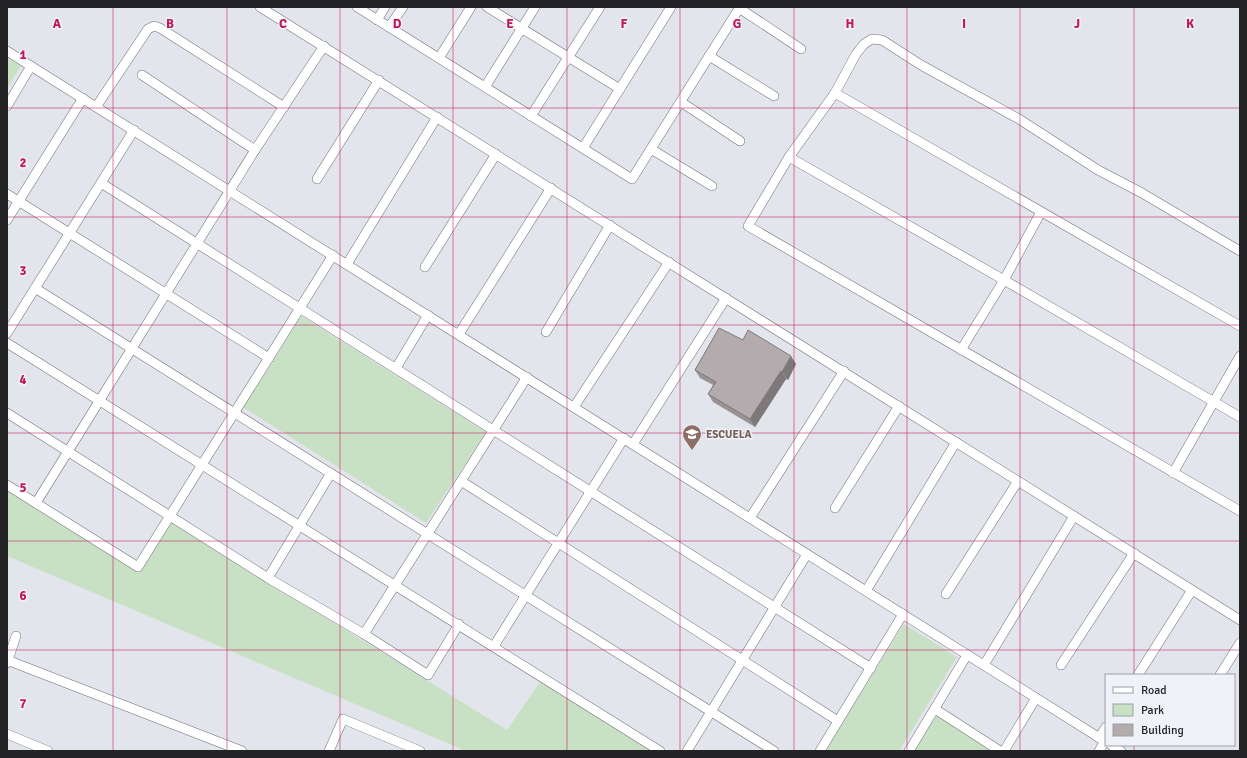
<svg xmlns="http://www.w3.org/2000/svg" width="1247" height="758" viewBox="0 0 1247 758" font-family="Signika,sans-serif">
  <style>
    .green { fill: #c8e0c4 }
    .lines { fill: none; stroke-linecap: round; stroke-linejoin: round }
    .minor-casing { stroke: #6f7077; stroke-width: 10 }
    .minor { stroke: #fff; stroke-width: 9 }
    .wall { fill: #9a9396 }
    .shaded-wall { fill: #7d787a }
    .building { fill: #b3abae; stroke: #7d787a }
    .grid { fill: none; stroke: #c2185b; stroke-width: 1; stroke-opacity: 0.55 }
    .labels { text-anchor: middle; stroke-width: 3; stroke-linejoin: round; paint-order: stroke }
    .education-label { font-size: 11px; font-weight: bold; fill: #785e54; stroke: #f0f2f9; text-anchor: start }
    .grid-label { font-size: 13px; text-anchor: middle; font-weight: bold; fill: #c2185b; stroke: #f0f2f9; stroke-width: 3; stroke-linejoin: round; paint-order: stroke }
  </style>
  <rect width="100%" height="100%" fill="#e3e5ec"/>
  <g class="green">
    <path d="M7,58L21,66L7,88Z"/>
    <path d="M301,316L486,432L426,523L243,407Z"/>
    <path d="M7,489L139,573L170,521L507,730L540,682L652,751H466L7,556Z"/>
    <path d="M904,624L957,657L899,751H825Z"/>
    <path d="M937,715L990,748L988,751H914Z"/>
  </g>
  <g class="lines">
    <defs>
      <g id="minor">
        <path d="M260,7L1240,620"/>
        <path d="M357,7L632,179L740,7"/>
        <path d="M487,7L620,89"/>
        <path d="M739,8L801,49"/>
        <path d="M377,20L385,7"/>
        <path d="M389,27L403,7"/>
        <path d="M7,51L1106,742"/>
        <path d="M709,56L774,96"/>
        <path d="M439,58L471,7"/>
        <path d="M142,75L255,150"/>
        <path d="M485,87L535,7"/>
        <path d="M835,93L856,54L864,44L872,39L882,40L921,65L1019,119L1098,170L1142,193L1240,251"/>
        <path d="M681,102L740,141"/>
        <path d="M7,106L31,66"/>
        <path d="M96,107L148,29L154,26L160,28L284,107"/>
        <path d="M531,116L600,7"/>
        <path d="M583,148L671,7"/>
        <path d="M651,149L712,186"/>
        <path d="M789,157L835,93L1240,326"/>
        <path d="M317,179L379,80"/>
        <path d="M101,183L871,668"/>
        <path d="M7,194L269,358"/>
        <path d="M7,220L83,98"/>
        <path d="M347,264L437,117"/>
        <path d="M425,267L496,154"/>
        <path d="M35,288L774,751"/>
        <path d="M546,332L610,225"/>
        <path d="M7,333L134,130"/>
        <path d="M459,334L551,188"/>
        <path d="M7,343L660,751"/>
        <path d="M961,350L1004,280L1041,212"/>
        <path d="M396,368L428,315"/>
        <path d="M574,407L669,262"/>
        <path d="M7,413L268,578L364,634L428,675L459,624"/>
        <path d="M1240,417L1004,280L789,157L748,226L1240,511"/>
        <path d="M633,444L726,298"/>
        <path d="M1173,473L1240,356"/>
        <path d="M461,481L838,721"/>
        <path d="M7,485L138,567L333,255"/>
        <path d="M36,503L255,150L324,46"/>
        <path d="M835,508L899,406"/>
        <path d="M750,518L844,371"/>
        <path d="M268,578L331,473"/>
        <path d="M866,591L956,442"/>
        <path d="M946,594L1018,481"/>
        <path d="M364,634L527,377"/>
        <path d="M494,646L624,438"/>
        <path d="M7,660L242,751"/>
        <path d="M7,663L16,636"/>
        <path d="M984,665L1074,516"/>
        <path d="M1061,665L1134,553"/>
        <path d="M1138,675L1192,590"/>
        <path d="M1220,675L1240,643"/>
        <path d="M935,709L1000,751"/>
        <path d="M7,734L48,751"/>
        <path d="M1099,738L1106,727"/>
        <path d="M1111,745L1121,751"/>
        <path d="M329,751L343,719L420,751"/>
        <path d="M687,751L807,554"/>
        <path d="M820,751L903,614"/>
        <path d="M909,751L967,655"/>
        <path d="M1004,751L1036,698"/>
        <path d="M1099,751L1105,741"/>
      </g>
    </defs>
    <use href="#minor" class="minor-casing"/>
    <use href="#minor" class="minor"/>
  </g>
  <path class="wall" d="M743,340L796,364L788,380L786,379L755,427L713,402L708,394L713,385L700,378L695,370Z"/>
  <g class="shaded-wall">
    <path d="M791,356L796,364L788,380L782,372Z"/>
    <path d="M781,371L786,379L755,427L750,419Z"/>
  </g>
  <path class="building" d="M719,328L743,340L748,330L791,356L782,372L781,371L750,419L708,394L716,382L695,370Z"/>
  <path class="grid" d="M113,7V751M227,7V751M340,7V751M453,7V751M567,7V751M680,7V751M794,7V751M907,7V751M1020,7V751M1134,7V675M7,108H1240M7,217H1240M7,325H1240M7,433H1240M7,541H1240M7,650H1240M1134,745V751"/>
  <defs>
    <symbol id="school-pin" viewBox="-11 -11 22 30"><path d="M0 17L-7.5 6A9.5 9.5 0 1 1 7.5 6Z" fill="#8d6e63" stroke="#f0f2f9"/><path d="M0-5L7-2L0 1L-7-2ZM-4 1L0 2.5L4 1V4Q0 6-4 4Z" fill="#fff"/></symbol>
  </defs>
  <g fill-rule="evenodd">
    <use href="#school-pin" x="681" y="423" width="22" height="30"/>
  </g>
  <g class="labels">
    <g class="education-label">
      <text x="706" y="438">ESCUELA</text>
    </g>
  </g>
  <g class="grid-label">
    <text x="57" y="28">A</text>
    <text x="170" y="28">B</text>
    <text x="283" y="28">C</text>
    <text x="397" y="28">D</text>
    <text x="510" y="28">E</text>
    <text x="624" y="28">F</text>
    <text x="737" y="28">G</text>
    <text x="850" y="28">H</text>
    <text x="964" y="28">I</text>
    <text x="1077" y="28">J</text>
    <text x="1190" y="28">K</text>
    <text x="23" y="59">1</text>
    <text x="23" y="167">2</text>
    <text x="23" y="275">3</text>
    <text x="23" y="384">4</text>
    <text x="23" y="492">5</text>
    <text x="23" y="600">6</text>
    <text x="23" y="708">7</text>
  </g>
  <rect width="1247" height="758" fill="none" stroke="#242427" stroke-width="16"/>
  <rect x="1105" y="674" width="130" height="72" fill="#f0f2f9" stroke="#9ea0a5"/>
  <rect x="1113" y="687" width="20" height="6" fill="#ffffff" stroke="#9ea0a5"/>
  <text x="1141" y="694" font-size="12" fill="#242427">Road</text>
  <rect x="1113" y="704" width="20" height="12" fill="#c8e0c4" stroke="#9ea0a5"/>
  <text x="1141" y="714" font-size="12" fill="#242427">Park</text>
  <rect x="1113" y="724" width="20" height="12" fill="#b3abae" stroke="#9ea0a5"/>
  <text x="1141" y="734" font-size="12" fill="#242427">Building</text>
</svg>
